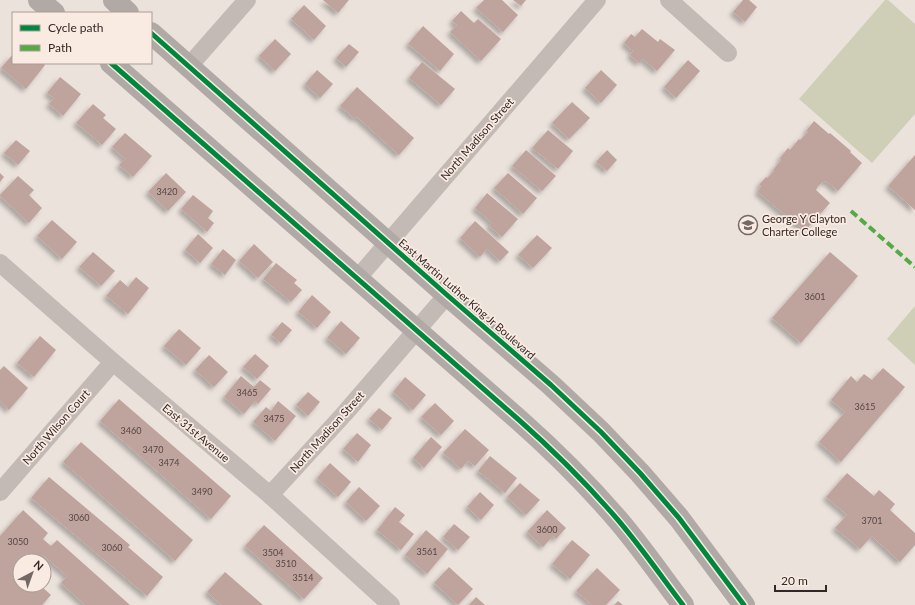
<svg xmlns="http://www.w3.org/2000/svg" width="915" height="605" viewBox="0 0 915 605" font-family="Lato,sans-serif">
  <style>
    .green { fill: #cecfb6 }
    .building { fill: #bfa39d; filter: url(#shadow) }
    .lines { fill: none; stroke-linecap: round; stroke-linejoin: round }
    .minor { stroke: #c3bab6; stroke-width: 18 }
    .major { stroke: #b1a9a5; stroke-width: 22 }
    .quiet { stroke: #54aa44; stroke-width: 4; stroke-dasharray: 8 4; stroke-linecap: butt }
    .cycleway-casing { stroke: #f9ebe2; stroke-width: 8 }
    .cycleway { stroke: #00873e; stroke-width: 5 }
    .labels { text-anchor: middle; stroke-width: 3.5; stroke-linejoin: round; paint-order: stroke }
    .number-label { font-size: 9px; fill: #564643 }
    .street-label { font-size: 11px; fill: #332725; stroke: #f9ebe2 }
    .poi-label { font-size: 11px; fill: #332725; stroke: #f9ebe2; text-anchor: start }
  </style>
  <defs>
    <filter id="shadow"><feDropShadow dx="-3.5" dy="3.5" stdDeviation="2" flood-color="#0004"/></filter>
  </defs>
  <rect width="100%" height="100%" fill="#ebe2dc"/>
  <g class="green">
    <path d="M885,0H888L915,24V114L872,163L799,99Z"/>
    <path d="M915,306V365L887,339Z"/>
  </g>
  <g class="building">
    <path d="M323,0H349L338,13Z"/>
    <path d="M484,0H502L518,15L503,32L476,8Z"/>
    <path d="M513,0H526L521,6Z"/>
    <path d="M743,0H749L757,7L745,22L733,12Z"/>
    <path d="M304,5L326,26L314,40L291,19Z"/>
    <path d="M461,11L474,23L478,19L501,39L481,61L450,32L457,25L452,21Z"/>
    <path d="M423,26L454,54L440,71L408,44Z"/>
    <path d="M642,29L658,42L660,39L675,50L657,71L643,59L639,63L630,55L633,51L624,43L631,34L635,37Z"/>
    <path d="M275,39L291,54L275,71L259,56Z"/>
    <path d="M349,44L359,52L346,67L336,58Z"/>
    <path d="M13,54V63H43L45,65L26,89L1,68Z"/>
    <path d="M688,60L700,71L676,98L664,87Z"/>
    <path d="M422,62L455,89L441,105L409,78Z"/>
    <path d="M317,70L333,84L320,98L305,84Z"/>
    <path d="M601,70L617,85L601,103L585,88Z"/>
    <path d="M60,77L81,94L63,116L49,104L54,98L47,93Z"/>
    <path d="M357,87L414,138L399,155L357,117L355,119L340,106Z"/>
    <path d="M572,102L590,118L569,139L552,123Z"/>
    <path d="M93,104L106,115L103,118L116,129L102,145L76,123Z"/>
    <path d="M814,121L829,134L830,133L851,151L850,152L862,163L838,191L826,181L823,182L818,186L816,190L830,203L805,231L792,219L791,220L758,192L761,186L759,185L766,177L767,178L774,171L773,170L781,160L780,158L788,148L790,150L799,139L800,140L808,132L806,131Z"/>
    <path d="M548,130L573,151L558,169L532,148Z"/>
    <path d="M125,133L152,156L133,177L119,165L125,159L112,147Z"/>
    <path d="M16,140L30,151L18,165L4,153Z"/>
    <path d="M526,150L556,176L542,191L512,166Z"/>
    <path d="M607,150L617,160L607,171L596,162Z"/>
    <path d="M915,155V210L888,186Z"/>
    <path d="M0,173L4,177L0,182Z"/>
    <path d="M166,173L186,192L168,211L148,192Z"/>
    <path d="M508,173L537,198L523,214L494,188Z"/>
    <path d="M18,176L34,190L29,195L42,208L29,223L0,196V195Z"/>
    <path d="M487,193L518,219L502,237L489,226L492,223L475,208Z"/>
    <path d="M193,195L213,211L208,218L214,223L207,232L181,209Z"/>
    <path d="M52,220L77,242L62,259L37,236Z"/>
    <path d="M475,221L509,252L500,261L487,249L480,257L460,238Z"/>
    <path d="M198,234L213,248L200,263L185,250Z"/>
    <path d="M537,235L552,248L533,268L518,255Z"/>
    <path d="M254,244L273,262L258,278L239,261Z"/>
    <path d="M223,249L236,260L225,275L211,264Z"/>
    <path d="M93,252L115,271L101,286L79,267Z"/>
    <path d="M830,252L858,276L801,343L772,318Z"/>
    <path d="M276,263L297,280L294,283L302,290L291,302L263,279Z"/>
    <path d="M136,277L149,288L128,314L106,296L120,280L128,287Z"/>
    <path d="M312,295L331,312L317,328L298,312Z"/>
    <path d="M341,321L360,338L346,354L327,338Z"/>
    <path d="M282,322L292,330L281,343L271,335Z"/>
    <path d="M179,329L201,348L186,365L164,346Z"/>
    <path d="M40,336L56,350L34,377L17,363Z"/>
    <path d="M255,354L269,366L257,379L243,367Z"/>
    <path d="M209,355L228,372L214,387L195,370Z"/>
    <path d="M4,366L28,388L9,410L0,401V370Z"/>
    <path d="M883,368L905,387L841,462L819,442L845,412L831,400L851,376L857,382L864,374L872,380Z"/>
    <path d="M241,376L254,387L260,380L271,389L258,404L255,401L244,414L224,397Z"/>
    <path d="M405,377L426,395L413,410L393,392Z"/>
    <path d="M308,392L320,402L308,416L296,405Z"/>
    <path d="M119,399L231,496L211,519L100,421Z"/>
    <path d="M278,401L296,416L275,441L253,422L266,407L271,411Z"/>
    <path d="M435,403L454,421L441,435L421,417Z"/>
    <path d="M379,408L392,418L382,430L369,419Z"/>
    <path d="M465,429L489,450L475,466L468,461L461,469L443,453Z"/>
    <path d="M357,433L371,445L358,462L343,449Z"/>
    <path d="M431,437L442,447L424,468L413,458Z"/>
    <path d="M81,442L193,540L175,561L63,462Z"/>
    <path d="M490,456L517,478L505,493L478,471Z"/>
    <path d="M330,463L351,482L338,497L317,478Z"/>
    <path d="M847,473L874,496L879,490L895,504L890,510L915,533V545L900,562L872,536L860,549L835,528L847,515L826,497Z"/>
    <path d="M49,477L130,545L128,547L163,577L147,596L31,498Z"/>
    <path d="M520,483L540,500L526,515L507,497Z"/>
    <path d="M359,487L380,506L366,521L346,502Z"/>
    <path d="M480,492L494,505L481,520L467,507Z"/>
    <path d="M395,507L405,515L399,522L414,534L401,550L377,530Z"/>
    <path d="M23,510L48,533L43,539L51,546L57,540L130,605H85L61,583L67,576L43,555L38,561H20V585H40L51,595L42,605H0V536Z"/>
    <path d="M547,510L566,528L556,539L553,536L543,547L527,532Z"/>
    <path d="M454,524L470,537L458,550L443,537Z"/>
    <path d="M264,525L323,578L304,599L245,546Z"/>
    <path d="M426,530L448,549L427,574L405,555Z"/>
    <path d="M572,540L590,555L570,579L552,564Z"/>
    <path d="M449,567L473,589L458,605L434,583Z"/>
    <path d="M597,568L620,590L606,605H592L576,591Z"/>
    <path d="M225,572L263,605H221L207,592Z"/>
    <path d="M476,597L485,605H469Z"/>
    <path d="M618,601L623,605H614Z"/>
  </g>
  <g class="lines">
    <g class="minor">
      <path d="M669,0L728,53"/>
      <path d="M189,66L247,0"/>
      <path d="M0,263L113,362L270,495L391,605"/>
      <path d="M357,279L597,0"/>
      <path d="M0,492L113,362"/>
      <path d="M270,495L345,413L447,295"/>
    </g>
    <g class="major">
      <path d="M39,0L54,13"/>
      <path d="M114,0L128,13"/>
      <path d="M151,33L447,295L551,385L601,432L640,473L679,518L744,605"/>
      <path d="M111,63L519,420C554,451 587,484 618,520C641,547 661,576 683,605"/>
    </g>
    <path class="quiet" d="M851,211L915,267"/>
    <defs>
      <g id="cycleway">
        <path d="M151,33L447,295L551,385L601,432L640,473L679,518L744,605"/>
        <path d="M111,63L519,420C554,451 587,484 618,520C641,547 661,576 683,605"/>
      </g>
    </defs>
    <use href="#cycleway" class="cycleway-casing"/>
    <use href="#cycleway" class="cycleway"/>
  </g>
  <defs>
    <symbol id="university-ring" viewBox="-11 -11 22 22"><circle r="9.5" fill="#f9ebe2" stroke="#736865" stroke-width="1.5"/><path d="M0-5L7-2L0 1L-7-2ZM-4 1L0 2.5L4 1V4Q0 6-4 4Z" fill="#736865"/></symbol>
  </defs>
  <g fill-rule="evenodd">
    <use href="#university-ring" x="737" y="214" width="22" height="22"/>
  </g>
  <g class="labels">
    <g class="number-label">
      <text x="167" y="195">3420</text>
      <text x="815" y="300">3601</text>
      <text x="247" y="396">3465</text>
      <text x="865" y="410">3615</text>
      <text x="274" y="422">3475</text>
      <text x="131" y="434">3460</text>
      <text x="153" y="453">3470</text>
      <text x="169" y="466">3474</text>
      <text x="202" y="495">3490</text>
      <text x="79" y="521">3060</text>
      <text x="872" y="524">3701</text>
      <text x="547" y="533">3600</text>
      <text x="18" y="545">3050</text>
      <text x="112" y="551">3060</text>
      <text x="427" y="555">3561</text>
      <text x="273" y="556">3504</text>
      <text x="286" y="567">3510</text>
      <text x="303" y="581">3514</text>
    </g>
    <g class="street-label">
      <text transform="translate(477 139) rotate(-49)" y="4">North Madison Street</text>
      <text transform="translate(467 299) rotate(41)" y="4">East Martin Luther King Jr Boulevard</text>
      <text transform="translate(56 427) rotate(-49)" y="4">North Wilson Court</text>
      <text transform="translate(327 432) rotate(-48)" y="4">North Madison Street</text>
      <text transform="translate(196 433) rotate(40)" y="4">East 31st Avenue</text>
    </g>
    <g class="poi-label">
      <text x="762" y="223">George Y Clayton<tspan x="762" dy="13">Charter College</tspan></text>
    </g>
  </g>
  <rect x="12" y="12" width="140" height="52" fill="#f9ebe2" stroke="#aa9d96"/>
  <rect x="20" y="25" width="20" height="6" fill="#00873e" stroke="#aa9d96"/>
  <text x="48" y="32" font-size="12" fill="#332725">Cycle path</text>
  <rect x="20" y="45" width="20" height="6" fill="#54aa44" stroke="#aa9d96"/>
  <text x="48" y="52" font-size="12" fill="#332725">Path</text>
  <g transform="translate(32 573) rotate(41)"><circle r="19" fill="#f9ebe2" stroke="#aa9d96"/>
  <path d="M0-3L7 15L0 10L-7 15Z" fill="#736865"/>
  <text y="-6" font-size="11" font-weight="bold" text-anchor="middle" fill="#332725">N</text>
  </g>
  <path d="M775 585v6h51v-6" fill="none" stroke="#332725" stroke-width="2"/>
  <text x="781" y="585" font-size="12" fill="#332725" stroke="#f9ebe2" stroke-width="3" paint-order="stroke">20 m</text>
</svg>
